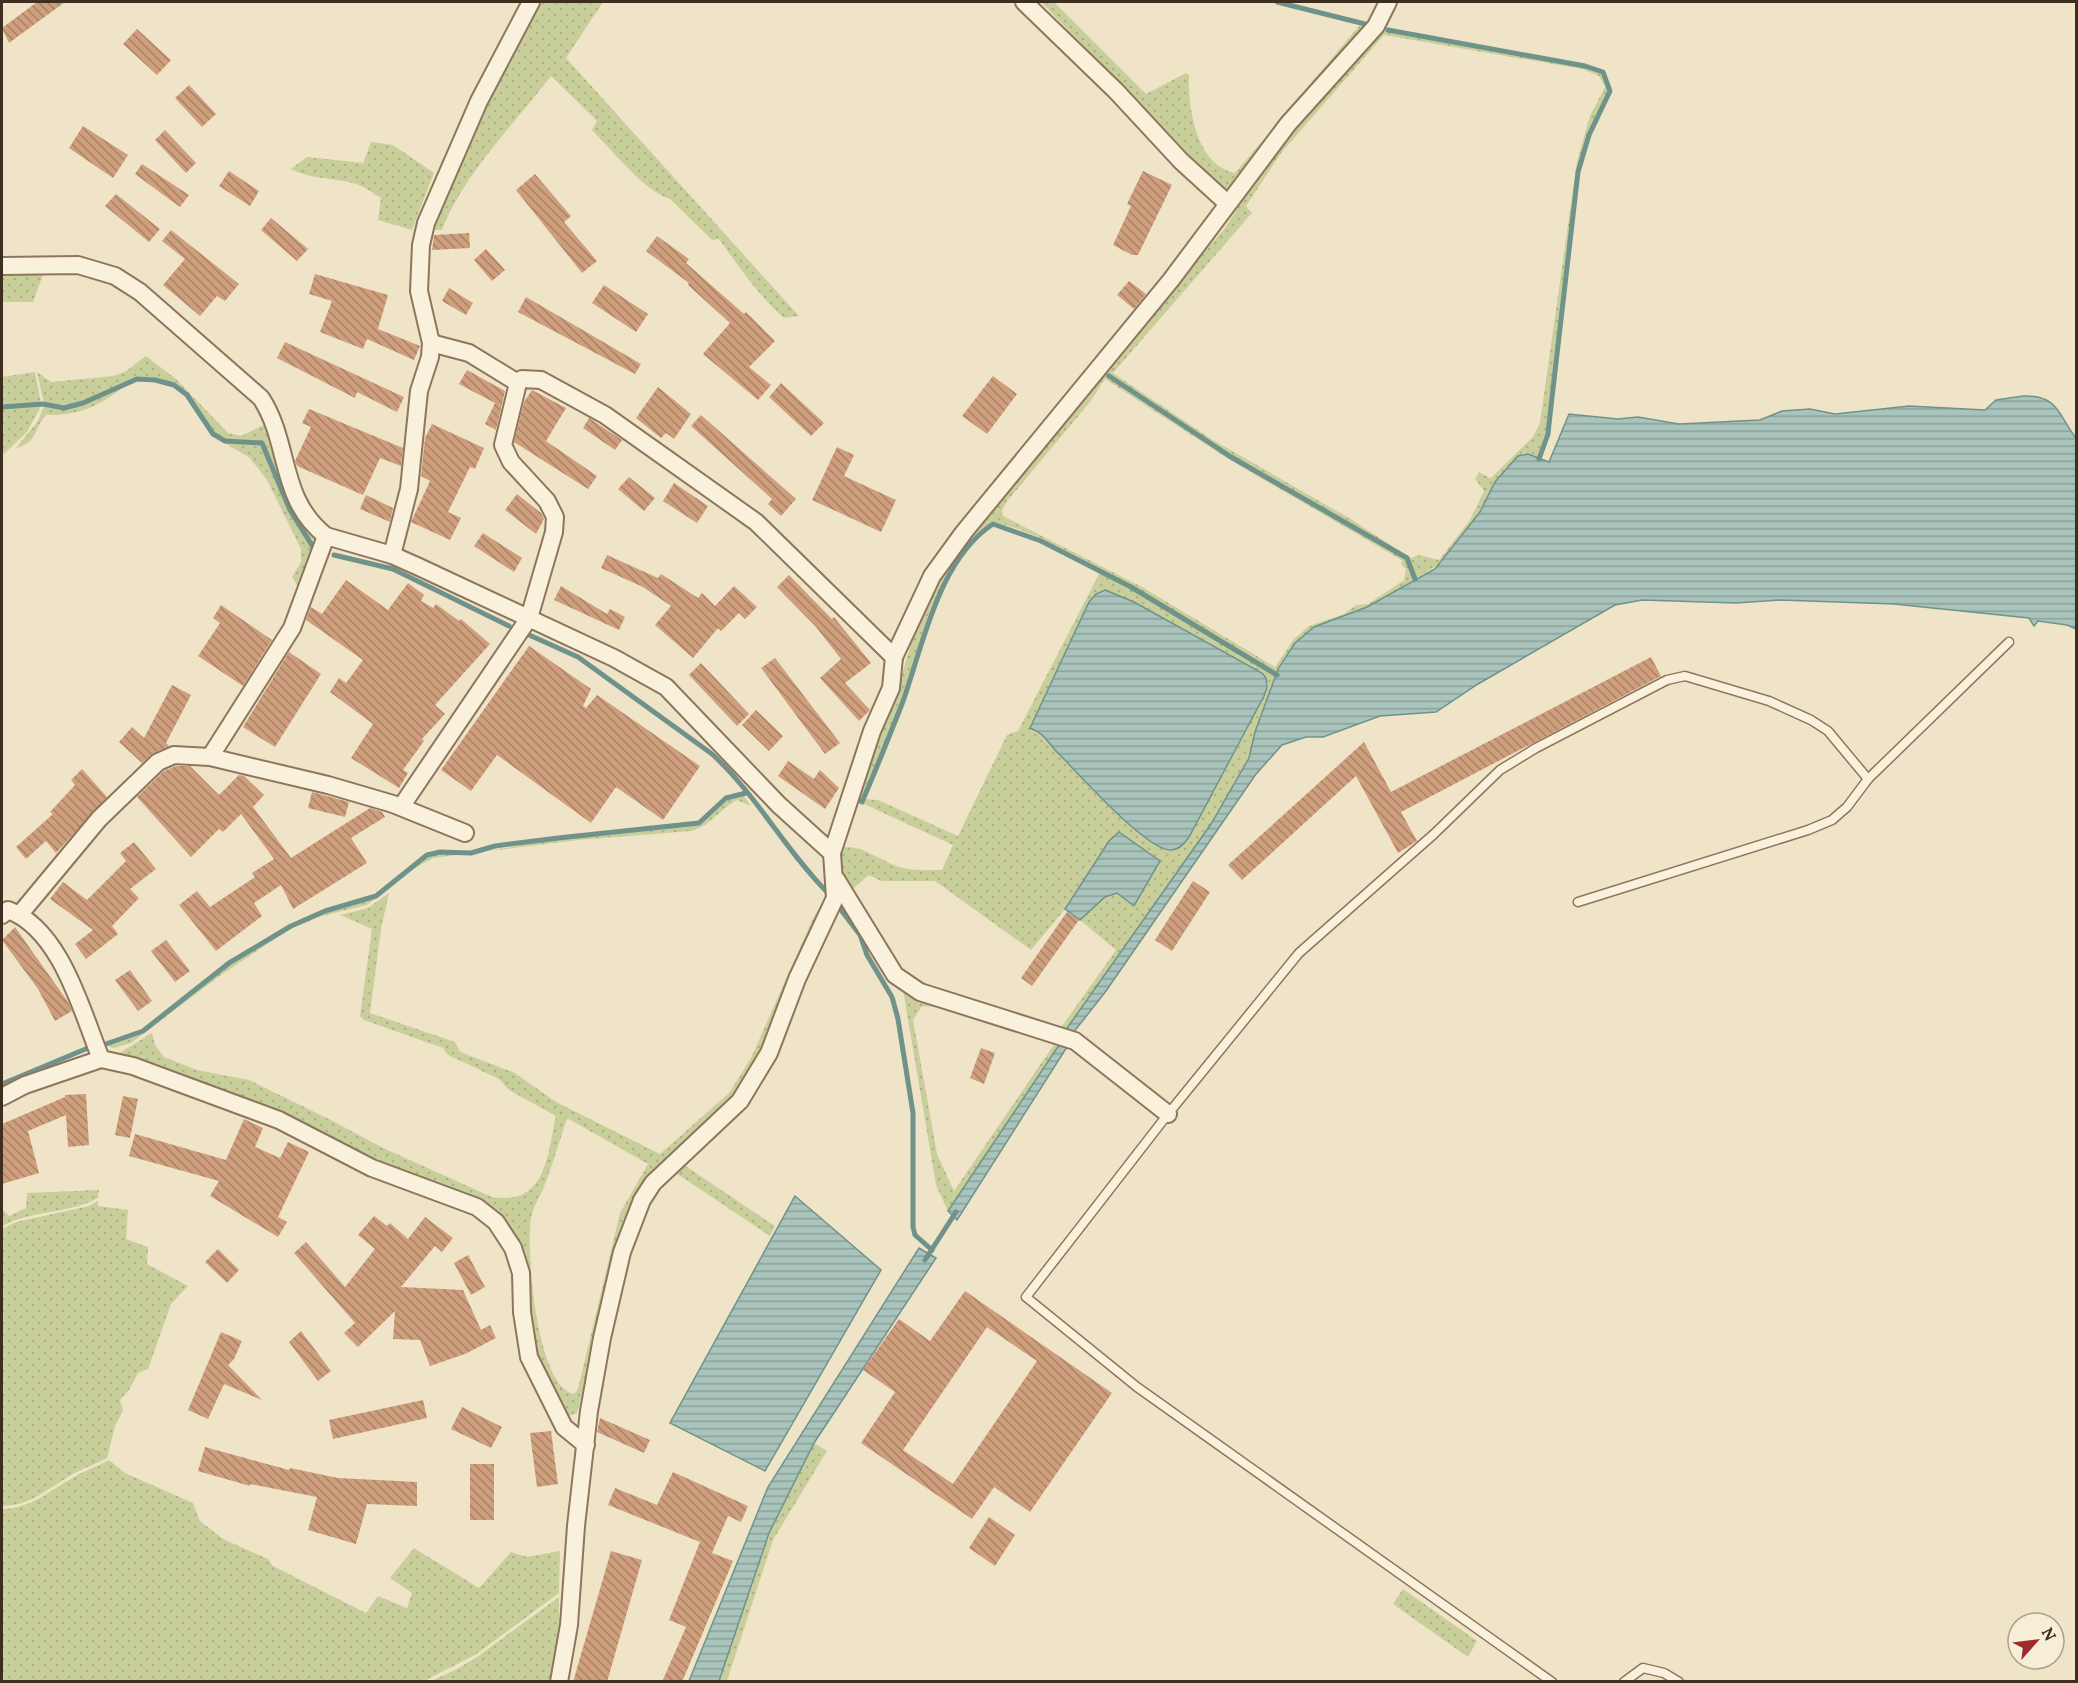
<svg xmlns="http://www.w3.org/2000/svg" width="2078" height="1683" viewBox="0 0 2078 1683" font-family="Lora,serif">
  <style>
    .grass { fill: url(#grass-dots); fill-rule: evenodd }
    .water { fill: url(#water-rules); stroke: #6f938a; stroke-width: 1.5 }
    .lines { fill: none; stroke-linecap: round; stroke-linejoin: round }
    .stream { stroke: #6f938a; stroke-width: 5 }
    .building { fill: url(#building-back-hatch); fill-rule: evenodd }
    .service-casing { stroke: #8d765c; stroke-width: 11 }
    .minor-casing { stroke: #8d765c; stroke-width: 20 }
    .service { stroke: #faf1dc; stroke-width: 8 }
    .minor { stroke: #faf1dc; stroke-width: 16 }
  </style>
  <defs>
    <pattern id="grass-dots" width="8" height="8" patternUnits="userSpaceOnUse" patternTransform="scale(1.5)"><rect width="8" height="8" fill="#c9cf9b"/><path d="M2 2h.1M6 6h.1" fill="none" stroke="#aeb285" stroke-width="1.8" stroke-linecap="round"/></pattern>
    <pattern id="water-rules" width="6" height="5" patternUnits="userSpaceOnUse" patternTransform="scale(1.5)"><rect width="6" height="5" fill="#a9c4bc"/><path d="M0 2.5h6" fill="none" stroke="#8ba098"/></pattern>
    <pattern id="building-back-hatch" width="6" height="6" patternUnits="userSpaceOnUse" patternTransform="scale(1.5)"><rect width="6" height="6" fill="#cf9f7d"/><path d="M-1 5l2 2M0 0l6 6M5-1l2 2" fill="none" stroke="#a98266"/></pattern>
  </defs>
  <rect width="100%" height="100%" fill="#f0e4c8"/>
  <g class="grass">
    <path d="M539,2H603L566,58L799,316L784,318C758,295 739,267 719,239L712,240L670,199C644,191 612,150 592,130L597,121L551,76C515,123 463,175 442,230H430L455,165Z"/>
    <path d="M1041,2H1054L1146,94L1186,73L1189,75C1188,108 1196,165 1235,173L1359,26L1369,28L1227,194Z"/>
    <path d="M1382,30L1585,67L1602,73L1609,91L1588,135L1576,172L1547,434L1538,458L1523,453L1495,482L1480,512L1443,562L1417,578L1407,557L1231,455L1108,374L1208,444L1405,559L1414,580L1367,607L1314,627L1287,654L1276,672C1240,650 1021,514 992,524C985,526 980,533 975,539C934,585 921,646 901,703C889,736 875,768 861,800L857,798L900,682L918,619L936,579L1133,334L1225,228L1255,181L1318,100ZM1384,35L1582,69L1599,76L1605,87L1590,116L1577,161L1540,423L1533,437L1493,476L1490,478L1479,472L1475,479L1484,491L1470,520L1439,560L1419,555L1411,558L1349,518L1213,440L1113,373L1252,213L1246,206L1281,153ZM1105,379L1225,457L1403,561L1401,564L1406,569L1404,580L1368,604L1356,605L1344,614L1309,626L1294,639L1275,667L1142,587L1003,516L1002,510L1008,500L1090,402Z"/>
    <path d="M371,142L393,145L434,173L412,230L378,220L381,198C373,193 365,187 356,184C333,177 312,180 291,169L307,157L363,163Z"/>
    <path d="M2,272H44L33,302H2Z"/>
    <path d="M146,356L176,379L228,433L241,436L264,425L303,522L313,535L314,546L291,509L263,442C251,440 237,443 226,440C200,434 201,388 157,379C123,373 99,402 67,406C60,407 51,404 44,403L37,372L51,382L113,376L125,372Z"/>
    <path d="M35,372L41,403L2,406V377Z"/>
    <path d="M124,386C101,406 77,416 46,415C33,429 39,442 16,448L38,421L44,406C77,412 95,401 124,386Z"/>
    <path d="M41,406L27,432L2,456V408Z"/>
    <path d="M225,443L261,444L288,510L312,548L297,585L292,577L301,562V549L267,480L250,458Z"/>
    <path d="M1100,572L1184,619L1269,672L1274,676V682L1249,758L1211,824L1065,1031L1060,1029L1116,950L1080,920L1105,897L1118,893L1134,905L1160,861L1119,832L1109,841L1065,909L1031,950L935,881H881L869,875L848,893L842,885L839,848C861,842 882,863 903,868C915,871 929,870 942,870L953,845L864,804L865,799L878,800L958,836L1007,735L1018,731ZM1105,590L1143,607L1262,673L1266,678L1264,696L1252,720L1213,793L1174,849C1152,854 1075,771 1057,752C1048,742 1044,733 1031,728C1043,704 1086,596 1105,590Z"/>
    <path d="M736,795H743L751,806L737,800C720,809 710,826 691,831L579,840L433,858L415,868L367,905L322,916L290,929L221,975L131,1043L114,1048L107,1045L144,1032L230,965L292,927L325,912L377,898L428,857L440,853L471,854L558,839L699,824C714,816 721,802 736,795Z"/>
    <path d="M389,893L381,929L370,1013L455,1042L460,1052L515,1073L556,1102L660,1154L729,1093L751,1058L814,916L826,898L830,903L759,1060L745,1085L671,1155L621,1235L577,1413L565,1417L544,1379L512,1233L500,1215L492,1208L379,1160L278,1112L128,1060L118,1054L152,1033L155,1045L164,1057L197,1070L249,1080L333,1121L381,1147L492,1197C547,1206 547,1155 556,1116L509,1090L499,1079L448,1055L443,1048L364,1020L360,1016L372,929L340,915L368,908ZM567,1118L648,1164L620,1213L578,1389L574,1394C536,1386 526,1251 531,1218C533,1207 541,1195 545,1184C553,1163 560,1140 567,1118Z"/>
    <path d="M903,990L947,1008L922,1006L913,1020L937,1154L954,1191L1055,1043L1059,1045L948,1211L936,1185Z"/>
    <path d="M681,1163L775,1226L770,1236L673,1171Z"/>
    <path d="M99,1190L98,1198C69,1214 32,1210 2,1226V1209L9,1216L26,1208L27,1193Z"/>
    <path d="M98,1201V1206L128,1210L126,1239L148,1247L147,1264L188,1286L171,1304L148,1369L138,1373L129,1390L120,1400L123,1411L115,1426L107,1458C96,1464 84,1468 73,1474C48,1488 31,1506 2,1506V1229L16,1222L89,1206Z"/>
    <path d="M814,1443L827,1451L773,1540L727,1681L719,1682L769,1533Z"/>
    <path d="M109,1460L125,1473L193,1503L200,1521L223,1539L268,1559L273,1566L366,1613L378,1596L407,1608L412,1593L390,1578L414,1548L479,1588L511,1552L527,1557L560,1551L559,1593L475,1655L424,1681H2V1509C32,1508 49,1491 74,1477C86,1470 98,1466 109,1460Z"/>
    <path d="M1403,1589L1477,1641L1468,1657L1393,1604Z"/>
    <path d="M559,1597V1650L549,1681L429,1682L457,1669L477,1657Z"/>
  </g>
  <g class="water">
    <path d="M2023,396C2059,395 2058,415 2076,438V629L2067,625L2038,621L2034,626L2029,618L1894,604L1780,600L1736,603L1642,600L1615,605L1478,684L1436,712L1380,716L1323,737H1306L1282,745L1256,774L1106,991L1073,1033L1065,1031L1211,824L1249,758L1255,732L1278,669L1295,643L1314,627L1367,607L1435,569L1480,512L1495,482L1518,456L1528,454L1549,462L1569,414L1618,419L1638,417L1679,424L1760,420L1782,411L1810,409L1835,414L1909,406L1985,410L1996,400Z"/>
    <path d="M1105,590L1134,602L1262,673L1266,678L1267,687L1264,696L1189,837C1185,843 1178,850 1171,850C1147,851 1079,774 1060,755C1049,745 1045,733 1030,728L1089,602L1096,594Z"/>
    <path d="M1119,832L1160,861L1134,906L1117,893L1105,897L1080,920L1065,909L1109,841Z"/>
    <path d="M1059,1045L1067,1047L957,1220L948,1211Z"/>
    <path d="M795,1196L881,1270L765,1471L670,1423Z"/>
    <path d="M919,1248L936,1258L814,1443L769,1533L719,1681H689L768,1487Z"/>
  </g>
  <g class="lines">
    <g class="stream">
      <path d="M1277,2L1369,25"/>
      <path d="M1388,30L1585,66L1603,72L1610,91L1589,135L1578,172L1550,415L1548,434L1539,459"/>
      <path d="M1109,376L1231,457L1407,558L1415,579"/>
      <path d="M2,407L43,404L64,408L83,403L137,379L155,380L174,385L187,395L213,434L225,441L262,443L290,510L313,547"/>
      <path d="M334,555L393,569L509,626"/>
      <path d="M527,634L578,657L712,754C756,794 785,850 828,893"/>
      <path d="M859,800L862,802C876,770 889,737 902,704C923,646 938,560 993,524L1041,541L1131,587L1277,675"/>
      <path d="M838,906L860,935L867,955L892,997L898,1019L913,1113V1227L915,1235L932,1250"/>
      <path d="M103,1045L143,1031L229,963L291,926L325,911L376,896L427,855L440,852L471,853L495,846L558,838L699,823L726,798L746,793"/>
      <path d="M2,1084L88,1048"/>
      <path d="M925,1260L956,1212"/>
    </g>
  </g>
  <g class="building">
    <path d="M37,2H65L9,43L2,28Z"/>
    <path d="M137,29L171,60L157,75L123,44Z"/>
    <path d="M189,85L216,114L202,127L175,98Z"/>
    <path d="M83,126L128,155L113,178L69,148Z"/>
    <path d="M165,130L196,163L186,173L155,140Z"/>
    <path d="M142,164L189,195L180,207L135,174Z"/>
    <path d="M229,171L259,191L250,206L219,186Z"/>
    <path d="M1143,171L1172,185L1138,255H1132L1113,245L1131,206L1127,204Z"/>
    <path d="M535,174L571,216L564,222L597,261L582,273L516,190Z"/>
    <path d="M116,194L160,229L149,242L105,206Z"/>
    <path d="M271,218L308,249L297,261L261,230Z"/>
    <path d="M171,230L239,284L225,301L217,296L200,316L163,285L185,259L162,241Z"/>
    <path d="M469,233L470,248L432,250L434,235Z"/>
    <path d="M657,236L689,259L686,263L744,314L746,312L775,341L749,367L771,385L758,400L703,354L730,323L688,285L689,283L646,251Z"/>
    <path d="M486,249L505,270L492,281L474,260Z"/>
    <path d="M315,274L388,295L378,329L420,346L414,360L367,339L363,349L320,332L332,301L309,294Z"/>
    <path d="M1129,281L1146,294L1134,309L1117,295Z"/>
    <path d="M604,285L648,314L636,332L592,303Z"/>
    <path d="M449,288L473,303L466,315L442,301Z"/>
    <path d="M526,297L641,364L635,374L518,312Z"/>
    <path d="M285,342L404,397L397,412L357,392L355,398L277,358Z"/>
    <path d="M467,370L505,391L496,430L485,424L495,403L459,384Z"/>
    <path d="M993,376L1017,394L987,434L962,416Z"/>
    <path d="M781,383L824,423L811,436L769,397Z"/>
    <path d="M658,387L691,414L674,439L666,433L661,438L636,418Z"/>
    <path d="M532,390L566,408L546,441L597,476L588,489L514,442L524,402Z"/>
    <path d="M309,409L403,448L401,466L380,458L363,495L297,466L295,461L311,427L302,423Z"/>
    <path d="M701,415L796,499L781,516L768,504L772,499L691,426Z"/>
    <path d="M589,418L622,440L615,450L583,428Z"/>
    <path d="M432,424L484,448L475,469L470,467L448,512L461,518L450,540L411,522L430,481L421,476L425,438Z"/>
    <path d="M837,447L854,455L844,476L896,500L881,532L812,500Z"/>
    <path d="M629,477L655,498L644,511L618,489Z"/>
    <path d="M674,483L708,506L697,523L663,501Z"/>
    <path d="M517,494L541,513L544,519L536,534L505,510Z"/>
    <path d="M366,495L393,508L390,522L360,509Z"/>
    <path d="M483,533L522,558L514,572L474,546Z"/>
    <path d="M607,555L658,578L661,574L698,598L702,593L715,606L734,586L757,607L745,619L739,613L721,631L718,628L693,658L655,625L671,606L643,587L601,568Z"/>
    <path d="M789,575L832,619L834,617L871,663L845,683L870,710L859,721L820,678L841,659L816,627L777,587Z"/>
    <path d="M346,580L388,610L408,583L424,595L421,601L433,608L436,604L459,621L461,619L490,644L435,705L445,714L422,739L424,741L403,770L408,773L399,788L351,758L373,724L330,692L339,678L346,683L363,660L306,620L311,607L322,614Z"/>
    <path d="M561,586L607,614L610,609L625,617L619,630L554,600Z"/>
    <path d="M221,605L272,640L243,686L198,656L220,623L213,618Z"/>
    <path d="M529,646L591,689L583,706L586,708L597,695L700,766L663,820L616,787L591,823L497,755L471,791L441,770Z"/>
    <path d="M289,652L321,674L275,747L243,727Z"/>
    <path d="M1651,657L1661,676L1401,812L1417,841L1398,853L1356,776L1242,880L1228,865L1364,742L1391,792Z"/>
    <path d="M775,658L840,743L825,754L761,668Z"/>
    <path d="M701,663L749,714L737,726L689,675Z"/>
    <path d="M172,685L191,695L166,743L169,746L153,753L142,763L119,742L132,727L144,738Z"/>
    <path d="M756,710L783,736L769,751L742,725Z"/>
    <path d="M788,761L814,779L820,770L839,788L825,809L778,776Z"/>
    <path d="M176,766H190L219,795L239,775L244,776L264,795L253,807L291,858L370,808L382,812L385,817L351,838L367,863L293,909L281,885L254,903L262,916L216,951L179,905L197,891L210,907L255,877L252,873L274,859L241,814L223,832L219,829L191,857L137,797L164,771Z"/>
    <path d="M82,769L107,797L56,853L46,841L26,859L16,847L53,814L50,812L75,785L71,780Z"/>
    <path d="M312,792L349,802L345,817L308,808Z"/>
    <path d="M134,842L156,869L130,889L139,898L112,926L118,934L86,959L75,944L93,930L50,899L63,882L87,900L126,861L120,853Z"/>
    <path d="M1193,881L1210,892L1172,951L1155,940Z"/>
    <path d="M1067,912L1079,920L1032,986L1021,978Z"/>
    <path d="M15,927L68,1002L72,1011L55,1021L38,989L2,940Z"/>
    <path d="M166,940L190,971L175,982L151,951Z"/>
    <path d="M130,970L152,1001L138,1011L115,980Z"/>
    <path d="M981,1048L995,1053L984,1084L970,1078Z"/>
    <path d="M86,1094L89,1145L68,1147L66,1115L28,1131L39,1173L2,1184V1124L65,1097V1095Z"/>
    <path d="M123,1096L138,1099L130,1138L115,1135Z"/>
    <path d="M244,1119L263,1128L255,1147L280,1158L288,1142L309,1152L278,1217L287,1222L278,1237L210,1196L219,1181L129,1156L135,1134L226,1160Z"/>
    <path d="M374,1216L387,1226L390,1223L408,1239L425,1217L453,1238L442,1252L435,1246L401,1287L463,1290L481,1330L490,1325L496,1338L465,1354L430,1366L420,1340L393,1339L395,1311L358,1347L344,1333L355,1323L294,1253L306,1242L345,1287L375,1249L358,1235Z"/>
    <path d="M218,1249L239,1270L227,1283L205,1262Z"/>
    <path d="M468,1255L485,1287L471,1295L454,1263Z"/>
    <path d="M965,1291L1112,1393L1030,1512L994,1487L972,1519L861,1443L895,1392L863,1370L899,1319L930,1341ZM987,1327L1037,1361L953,1484L903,1450Z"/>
    <path d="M301,1331L331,1371L318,1381L289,1342Z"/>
    <path d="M221,1332L242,1341L234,1359L228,1365L262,1400L224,1384L208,1419L188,1410Z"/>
    <path d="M423,1400L427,1418L333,1439L329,1420Z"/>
    <path d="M462,1407L502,1427L491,1448L451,1429Z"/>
    <path d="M600,1418L650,1440L644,1453L597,1432Z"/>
    <path d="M551,1431L558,1484L537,1487L530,1433Z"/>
    <path d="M205,1447L289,1470L290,1468L338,1478L417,1482V1506L367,1504L356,1544L308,1530L317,1497L250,1484V1486L198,1471Z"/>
    <rect x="470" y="1464" width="24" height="56"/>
    <path d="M673,1472L748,1506L741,1522L728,1516L712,1553L733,1561L682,1682H662L686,1627L669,1620L700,1542L608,1505L615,1488L657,1505Z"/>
    <path d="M989,1517L1015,1535L995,1566L969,1548Z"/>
    <path d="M611,1551L642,1560L607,1682H573Z"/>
  </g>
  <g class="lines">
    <defs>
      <g id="service">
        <path d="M1578,902L1808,830L1832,820L1847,807L1868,779L2009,642"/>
        <path d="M1552,1682L1137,1387L1026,1297L1168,1114L1299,953L1434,834L1500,770L1536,748L1667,680L1685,676L1769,701L1811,720L1828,731L1868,779"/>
        <path d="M1624,1682L1643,1668L1664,1673L1679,1682"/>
      </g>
      <g id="minor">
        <path d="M1024,2L1116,91L1181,161L1227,203"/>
        <path d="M2,266L78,265L115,276L140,292L261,398C291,444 278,498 326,536L392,555L419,567L614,658L666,687L779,805L832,853"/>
        <path d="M431,343L469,353L518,383"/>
        <path d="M392,555L409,489L419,391L430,357L431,343L419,291L421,245L426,223L479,101L531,2"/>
        <path d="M210,757L292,628L326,536"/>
        <path d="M401,807L529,618L554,532L555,517L547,501L511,462L503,445L518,383L522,379L541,380L605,415L756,522L894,657"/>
        <path d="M836,879L895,975L920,992L1075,1041L1168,1114"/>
        <path d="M20,914L99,819L158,762L174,755L210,757L328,785L393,804L465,833"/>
        <path d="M2,915L8,910C61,929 82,1012 101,1059"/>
        <path d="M2,1097L25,1085L101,1059L133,1066L279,1120L372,1168L477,1207L496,1222L513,1248L521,1273L522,1312L529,1357L564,1427L586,1445"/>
        <path d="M559,1682L569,1625L576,1526L589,1411L602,1338L622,1252L642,1200L653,1183L740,1101L769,1053L797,979L835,898L832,853L872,731L891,688L894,657L932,576L964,532L1171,280L1288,124L1376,26L1388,2"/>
      </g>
    </defs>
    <use href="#service" class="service-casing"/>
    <use href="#minor" class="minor-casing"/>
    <use href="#service" class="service"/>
    <use href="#minor" class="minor"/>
  </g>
  <rect width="2078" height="1683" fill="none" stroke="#3d2e20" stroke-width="6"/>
  <g transform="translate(2036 1641) rotate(62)"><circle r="28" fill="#f7eed8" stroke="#ada18e" stroke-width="1.5"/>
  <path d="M0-4.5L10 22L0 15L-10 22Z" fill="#9e2a2b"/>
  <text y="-9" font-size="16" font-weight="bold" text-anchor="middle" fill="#3d2e20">N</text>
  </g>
</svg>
